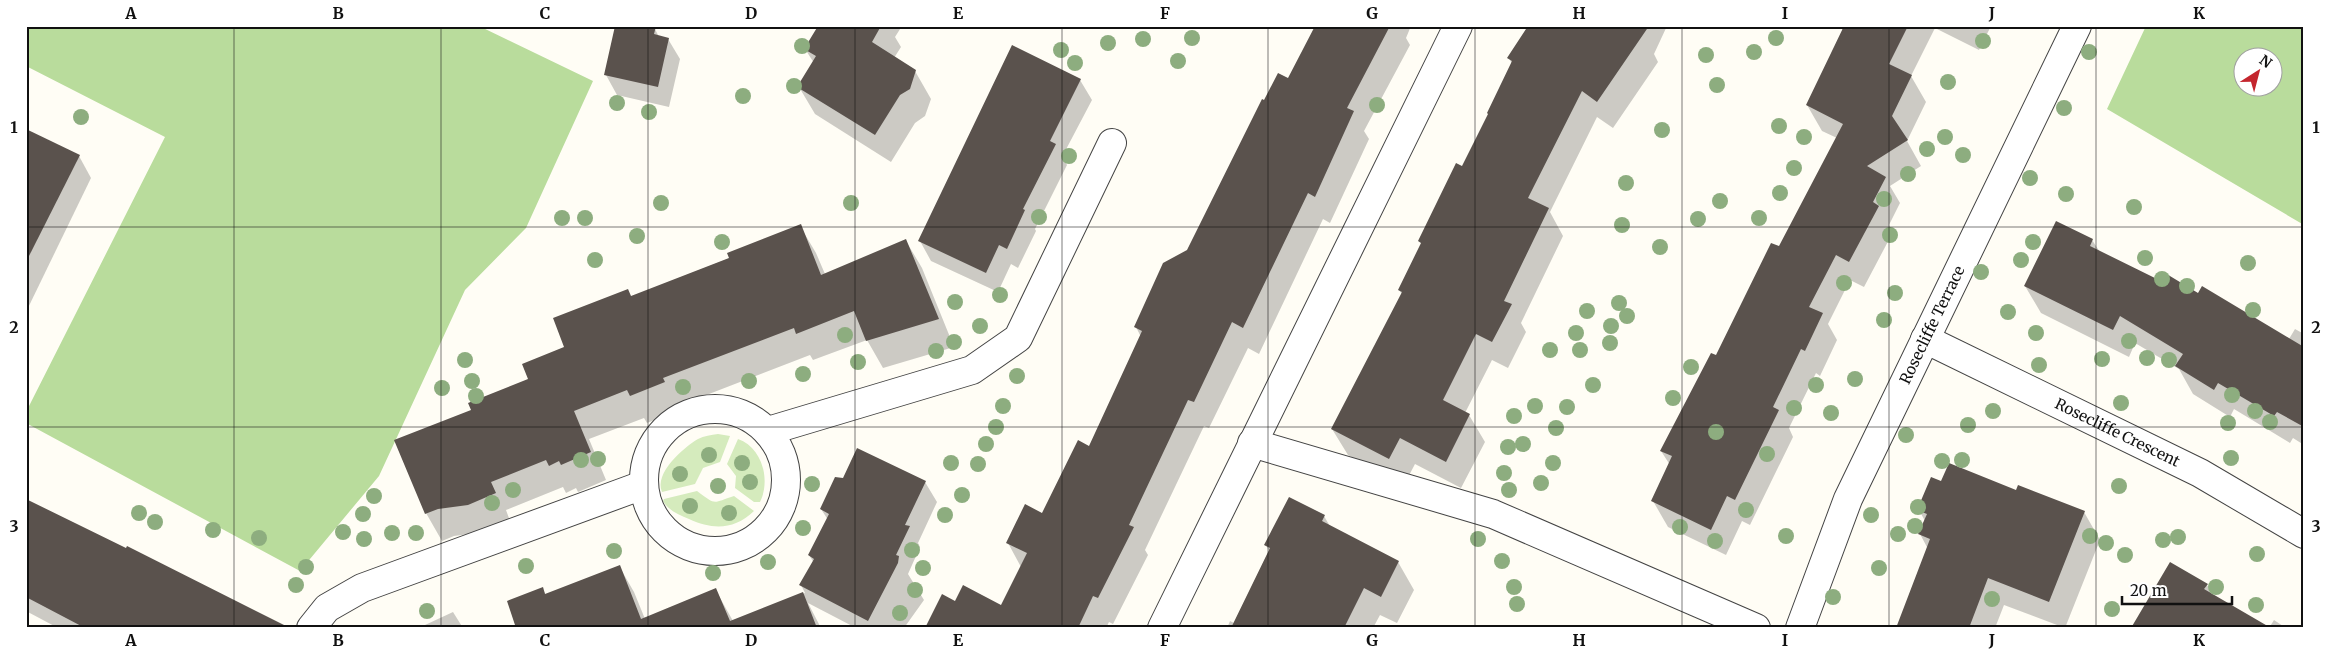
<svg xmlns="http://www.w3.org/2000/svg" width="2330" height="654" viewBox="0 0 2330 654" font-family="Merriweather,serif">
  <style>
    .green { fill: #d5ebbd }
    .forest { fill: #b9dc9c; fill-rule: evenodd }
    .shadow { fill: #0003 }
    .building { fill: #5a524d }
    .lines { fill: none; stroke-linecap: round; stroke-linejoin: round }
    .minor-casing { stroke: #444; stroke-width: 30 }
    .tertiary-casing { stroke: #444; stroke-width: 30 }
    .minor { stroke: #fff; stroke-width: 28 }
    .tertiary { stroke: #fff; stroke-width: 28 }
    .tree { fill: #8dad7f }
    .grid { fill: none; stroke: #111; stroke-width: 1; stroke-opacity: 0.55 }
    .labels { text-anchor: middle; stroke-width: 5; stroke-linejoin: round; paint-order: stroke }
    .street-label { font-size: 15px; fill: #111; stroke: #fff }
    .neatline { fill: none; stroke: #111; stroke-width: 2 }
    .grid-label { font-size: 16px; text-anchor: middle; font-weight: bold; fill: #111 }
  </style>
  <rect width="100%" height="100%" fill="#fffdf5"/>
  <g class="green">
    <path d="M718,434L730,436L720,462L703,468L695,484L662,492C654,473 683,448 698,439C704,436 711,435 718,434Z"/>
    <path d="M738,439C762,447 771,480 760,502H754L735,488L736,476L727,464Z"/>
    <path d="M697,491C717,506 712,503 734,496L754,511C734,530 713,530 689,519C679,515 669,511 663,501L664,499Z"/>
  </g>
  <g class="forest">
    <path d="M26,26H479L593,81L526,228L465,290L379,476L300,571L26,423V412L165,137L26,66Z"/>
    <path d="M2146,26H2304V225L2107,109ZM2242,58H2272V88H2242Z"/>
  </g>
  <g class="shadow">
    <path d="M819,26H902L895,37L901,47L894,58L915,71L931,99L925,116L915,123L891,162L815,114L799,87L814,63L805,49Z"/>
    <path d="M1317,26H1411L1406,38L1410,45L1364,131L1369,139L1330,223L1323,219L1259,354L1248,348L1209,428L1204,426L1145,550L1148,555L1113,624L1109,622L1106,628H927L956,603L1002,606L1021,567L1008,543L1043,514L1089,448L1141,337L1136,327L1187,251L1265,102L1288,80Z"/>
    <path d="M1557,26H1667L1654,54L1658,62L1613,128L1597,117L1550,212L1563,236L1521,323L1526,332L1508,368L1492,360L1465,413L1469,415L1485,442L1461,488L1415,464L1404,485L1348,455L1332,429L1402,294L1399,290L1422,244L1420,241L1463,168L1512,64L1509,58Z"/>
    <path d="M1840,26H1991L1979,50L1935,28L1911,76L1926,102L1907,141L1921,166L1890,186L1900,203L1889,225L1893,232L1864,287L1850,280L1828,324L1837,340L1820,376L1816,373L1789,428L1793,437L1750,525L1742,521L1726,555L1668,527L1653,501L1670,465L1661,451L1779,248L1837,138L1822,131L1807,105L1843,31Z"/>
    <path d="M655,29L659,37L668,39L680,59L669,107L617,95L606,75Z"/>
    <path d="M1080,80L1092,100L1062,157L1067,165L1035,229L1036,231L1018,268L1011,264L998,292L931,261L920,241Z"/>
    <path d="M26,130L79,156L91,178L26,312Z"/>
    <path d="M800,226L816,253L825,274L906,241L922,268L954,347L883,368L867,340L813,360L810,355L678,406L680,410L647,423L644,418L589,439L606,480L578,492L576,488L566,493L563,487L506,510L510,521L484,532L454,536L442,541L426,513L473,411L530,380L566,348L631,297L730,258Z"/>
    <path d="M2092,240L2100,252L2161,283L2198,295L2289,339L2295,329L2304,334V445L2293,438L2290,443L2234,409L2230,417L2193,394L2179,369L2135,343L2129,357L2041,313L2025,286Z"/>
    <path d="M925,482L937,502L918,543L920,547L908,574L924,600L904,628H856L808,603L821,628H517L542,588L546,595L619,566L634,592L645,619L715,589L733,621L805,593L801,585L814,563L809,555L828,520L821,509Z"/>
    <path d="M1942,483L2017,492L2084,512L2100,540L2065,628L2004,605L1995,628H1897L1928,549L1920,534L1925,521L1919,510Z"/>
    <path d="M26,500L127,550L262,628H58L26,611Z"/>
    <path d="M1324,516L1331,528L1398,562L1414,590L1397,623L1380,615L1373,628H1227L1230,621L1234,623L1269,551L1266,545Z"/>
    <path d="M2207,585L2213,596L2139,628Z"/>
    <path d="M453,612L463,628H426L425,625Z"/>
    <path d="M2274,620L2286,628H2269Z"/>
  </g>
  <g class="building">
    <path d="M615,26H656L654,34L669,38L658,87L604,75Z"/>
    <path d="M818,26H881L872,42L916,70L910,89L900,95L875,135L797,87L816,56L804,49Z"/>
    <path d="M1315,26H1390L1347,108L1354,111L1315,197L1308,193L1243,328L1232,322L1194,402L1188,400L1129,525L1134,527L1098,598L1093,596L1078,628H925L942,594L955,601L963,585L1001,605L1027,553L1006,543L1025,504L1042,513L1078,440L1089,446L1142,331L1134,327L1163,263L1187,250L1262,99L1264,100L1278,73L1288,78Z"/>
    <path d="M1528,26H1649L1597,102L1582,91L1528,198L1549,208L1504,301L1512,304L1492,342L1476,334L1443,400L1470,414L1446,462L1400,438L1389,459L1331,429L1402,292L1398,290L1421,243L1418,241L1456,163L1462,166L1488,114L1487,113L1512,61L1507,58Z"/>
    <path d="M1844,26H1908L1889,64L1912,75L1892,116L1908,140L1867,166L1886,177L1873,202L1879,206L1849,262L1836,255L1809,307L1823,313L1805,351L1801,349L1773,407L1779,410L1735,500L1727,496L1711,530L1651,501L1672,456L1660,451L1711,353L1716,355L1771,243L1779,246L1843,124L1806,105Z"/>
    <path d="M1012,45L1081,79L1050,141L1056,144L1023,209L1025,210L1007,249L999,245L986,273L918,241Z"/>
    <path d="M26,129L80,155L26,262Z"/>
    <path d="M2056,221L2093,239L2090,246L2161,281L2165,273L2198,293L2202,286L2304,347V427L2277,412L2274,416L2218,383L2214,390L2175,366L2183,354L2120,316L2113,330L2024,286Z"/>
    <path d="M801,224L821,275L906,239L939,319L866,341L854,311L796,334L794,328L663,378L665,382L630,396L627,390L574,411L591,452L561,465L559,461L549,466L546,460L491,482L496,493L468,505L438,509L425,514L394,440L471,410L468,403L528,379L522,364L564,347L553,318L628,289L631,296L729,258L727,253Z"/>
    <path d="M857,448L926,481L905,525L910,526L896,555L899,556L898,563L868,621L799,585L814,559L808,555L829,514L820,509L835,477L843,478Z"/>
    <path d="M1949,463L2016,490L2018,485L2085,511L2049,602L1988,578L1969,628H1896L1930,539L1918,534L1927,514L1917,510L1931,477L1941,481Z"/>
    <path d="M1289,497L1325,515L1322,521L1399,561L1381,597L1364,588L1344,628H1231L1270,548L1264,545Z"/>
    <path d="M26,499L126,548L127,546L290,628H85L26,597Z"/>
    <path d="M2170,562L2208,584L2204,589L2271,628H2131Z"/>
    <path d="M620,565L641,619L716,588L730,621L803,592L817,628H516L507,601L543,587L545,594Z"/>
  </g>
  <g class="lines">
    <defs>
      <g id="minor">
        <path id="s1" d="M1925,339L2200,473L2304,534"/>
        <circle cx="715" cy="480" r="71"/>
        <path d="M768,431L972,370L1018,338L1112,143"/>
        <path d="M1252,443L1493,514L1756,628"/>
        <path d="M311,628L327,608L362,588L643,485"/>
        <path d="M1162,628L1458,26"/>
      </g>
      <g id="tertiary">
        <path id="s2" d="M1800,628L1848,499L2077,26"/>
      </g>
    </defs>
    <use href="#minor" class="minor-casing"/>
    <use href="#tertiary" class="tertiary-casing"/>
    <use href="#minor" class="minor"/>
    <use href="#tertiary" class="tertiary"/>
  </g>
  <g class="tree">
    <circle cx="1192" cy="38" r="8"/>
    <circle cx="1776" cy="38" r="8"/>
    <circle cx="1143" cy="39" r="8"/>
    <circle cx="1983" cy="41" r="8"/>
    <circle cx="1108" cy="43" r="8"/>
    <circle cx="802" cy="46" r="8"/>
    <circle cx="1061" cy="50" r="8"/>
    <circle cx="1754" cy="52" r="8"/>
    <circle cx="2089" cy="52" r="8"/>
    <circle cx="1706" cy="55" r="8"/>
    <circle cx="1178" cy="61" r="8"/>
    <circle cx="1075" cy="63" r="8"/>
    <circle cx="1948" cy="82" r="8"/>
    <circle cx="1717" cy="85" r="8"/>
    <circle cx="794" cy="86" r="8"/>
    <circle cx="743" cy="96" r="8"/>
    <circle cx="617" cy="103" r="8"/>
    <circle cx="1377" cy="105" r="8"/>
    <circle cx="2064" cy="108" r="8"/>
    <circle cx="649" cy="112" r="8"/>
    <circle cx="81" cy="117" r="8"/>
    <circle cx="1779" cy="126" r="8"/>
    <circle cx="1662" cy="130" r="8"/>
    <circle cx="1804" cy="137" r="8"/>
    <circle cx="1945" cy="137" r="8"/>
    <circle cx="1927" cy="149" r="8"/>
    <circle cx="1963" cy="155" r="8"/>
    <circle cx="1069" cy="156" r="8"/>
    <circle cx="1794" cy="168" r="8"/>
    <circle cx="1908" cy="174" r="8"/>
    <circle cx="2030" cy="178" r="8"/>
    <circle cx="1626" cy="183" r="8"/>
    <circle cx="1780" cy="193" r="8"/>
    <circle cx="2066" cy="194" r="8"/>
    <circle cx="1884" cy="199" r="8"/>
    <circle cx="1720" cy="201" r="8"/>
    <circle cx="661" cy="203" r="8"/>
    <circle cx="851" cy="203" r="8"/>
    <circle cx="2134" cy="207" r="8"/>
    <circle cx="1039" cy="217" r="8"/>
    <circle cx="562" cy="218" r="8"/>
    <circle cx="585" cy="218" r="8"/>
    <circle cx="1759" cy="218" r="8"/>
    <circle cx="1698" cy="219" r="8"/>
    <circle cx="1622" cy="225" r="8"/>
    <circle cx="1890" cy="235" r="8"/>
    <circle cx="637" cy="236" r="8"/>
    <circle cx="722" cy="242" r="8"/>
    <circle cx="2033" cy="242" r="8"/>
    <circle cx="1660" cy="247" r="8"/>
    <circle cx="2145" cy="258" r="8"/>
    <circle cx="595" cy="260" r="8"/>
    <circle cx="2021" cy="260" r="8"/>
    <circle cx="2248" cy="263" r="8"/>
    <circle cx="1981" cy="272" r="8"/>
    <circle cx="2162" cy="279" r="8"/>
    <circle cx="1844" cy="283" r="8"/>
    <circle cx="2187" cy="286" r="8"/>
    <circle cx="1895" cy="293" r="8"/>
    <circle cx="1000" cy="295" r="8"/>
    <circle cx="955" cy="302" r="8"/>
    <circle cx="1619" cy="303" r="8"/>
    <circle cx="2253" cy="310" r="8"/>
    <circle cx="1587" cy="311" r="8"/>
    <circle cx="2008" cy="312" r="8"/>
    <circle cx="1627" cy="316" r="8"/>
    <circle cx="1884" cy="320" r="8"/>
    <circle cx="980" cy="326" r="8"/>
    <circle cx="1611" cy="326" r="8"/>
    <circle cx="1576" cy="333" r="8"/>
    <circle cx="2036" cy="333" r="8"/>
    <circle cx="845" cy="335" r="8"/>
    <circle cx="2129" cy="341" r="8"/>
    <circle cx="954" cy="342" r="8"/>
    <circle cx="1610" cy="343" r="8"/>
    <circle cx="1550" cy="350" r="8"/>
    <circle cx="1580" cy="350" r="8"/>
    <circle cx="936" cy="351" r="8"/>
    <circle cx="2147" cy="358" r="8"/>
    <circle cx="2102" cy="359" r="8"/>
    <circle cx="465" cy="360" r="8"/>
    <circle cx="2169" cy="360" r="8"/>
    <circle cx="858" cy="362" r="8"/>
    <circle cx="2039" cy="365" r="8"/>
    <circle cx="1691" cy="367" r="8"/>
    <circle cx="803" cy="374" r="8"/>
    <circle cx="1017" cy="376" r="8"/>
    <circle cx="1855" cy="379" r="8"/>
    <circle cx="472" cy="381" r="8"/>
    <circle cx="749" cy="381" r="8"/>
    <circle cx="1593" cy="385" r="8"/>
    <circle cx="1816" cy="385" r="8"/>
    <circle cx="683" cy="387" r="8"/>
    <circle cx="442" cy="388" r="8"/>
    <circle cx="2232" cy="395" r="8"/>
    <circle cx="476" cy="396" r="8"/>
    <circle cx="1673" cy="398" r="8"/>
    <circle cx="2121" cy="403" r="8"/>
    <circle cx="1003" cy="406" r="8"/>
    <circle cx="1535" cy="406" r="8"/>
    <circle cx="1567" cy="407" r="8"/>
    <circle cx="1794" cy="408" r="8"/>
    <circle cx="1993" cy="411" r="8"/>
    <circle cx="2255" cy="411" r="8"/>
    <circle cx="1831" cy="413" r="8"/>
    <circle cx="1514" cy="416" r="8"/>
    <circle cx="2270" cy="422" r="8"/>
    <circle cx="2228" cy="423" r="8"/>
    <circle cx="1968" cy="425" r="8"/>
    <circle cx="996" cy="427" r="8"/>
    <circle cx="1556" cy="428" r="8"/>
    <circle cx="1716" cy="432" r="8"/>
    <circle cx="1906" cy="435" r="8"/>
    <circle cx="986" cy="444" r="8"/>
    <circle cx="1523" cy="444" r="8"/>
    <circle cx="1508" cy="447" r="8"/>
    <circle cx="1767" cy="454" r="8"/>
    <circle cx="709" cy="455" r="8"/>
    <circle cx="2231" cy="458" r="8"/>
    <circle cx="598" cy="459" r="8"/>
    <circle cx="581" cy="460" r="8"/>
    <circle cx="1962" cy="460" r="8"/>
    <circle cx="1942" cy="461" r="8"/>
    <circle cx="742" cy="463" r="8"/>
    <circle cx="951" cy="463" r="8"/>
    <circle cx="1553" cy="463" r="8"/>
    <circle cx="978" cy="464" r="8"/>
    <circle cx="1504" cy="473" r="8"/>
    <circle cx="680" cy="474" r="8"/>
    <circle cx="750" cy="482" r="8"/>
    <circle cx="1541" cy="483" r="8"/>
    <circle cx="812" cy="484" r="8"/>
    <circle cx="718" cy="486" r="8"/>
    <circle cx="2119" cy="486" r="8"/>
    <circle cx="513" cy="490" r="8"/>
    <circle cx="1509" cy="490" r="8"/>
    <circle cx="962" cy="495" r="8"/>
    <circle cx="374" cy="496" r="8"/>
    <circle cx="492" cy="503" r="8"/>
    <circle cx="690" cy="506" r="8"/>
    <circle cx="1918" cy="507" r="8"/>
    <circle cx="1746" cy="510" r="8"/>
    <circle cx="139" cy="513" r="8"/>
    <circle cx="729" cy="513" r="8"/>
    <circle cx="363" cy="514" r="8"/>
    <circle cx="945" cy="515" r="8"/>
    <circle cx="1871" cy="515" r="8"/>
    <circle cx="155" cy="522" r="8"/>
    <circle cx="1915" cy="526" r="8"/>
    <circle cx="1680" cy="527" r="8"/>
    <circle cx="803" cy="528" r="8"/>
    <circle cx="213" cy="530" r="8"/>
    <circle cx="343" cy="532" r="8"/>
    <circle cx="392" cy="533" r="8"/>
    <circle cx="416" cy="533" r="8"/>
    <circle cx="1898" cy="534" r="8"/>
    <circle cx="1786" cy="536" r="8"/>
    <circle cx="2090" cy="536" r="8"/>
    <circle cx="2178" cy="537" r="8"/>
    <circle cx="259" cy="538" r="8"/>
    <circle cx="364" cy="539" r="8"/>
    <circle cx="1478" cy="539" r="8"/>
    <circle cx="2163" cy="540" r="8"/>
    <circle cx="1715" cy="541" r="8"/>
    <circle cx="2106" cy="543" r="8"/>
    <circle cx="912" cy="550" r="8"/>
    <circle cx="614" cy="551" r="8"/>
    <circle cx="2257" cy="554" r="8"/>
    <circle cx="2125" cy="555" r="8"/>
    <circle cx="1502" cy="561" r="8"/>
    <circle cx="768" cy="562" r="8"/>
    <circle cx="526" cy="566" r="8"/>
    <circle cx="306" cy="567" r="8"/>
    <circle cx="923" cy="568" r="8"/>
    <circle cx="1879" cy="568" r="8"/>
    <circle cx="713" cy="573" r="8"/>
    <circle cx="296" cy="585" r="8"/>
    <circle cx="1514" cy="587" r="8"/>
    <circle cx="2216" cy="587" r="8"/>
    <circle cx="915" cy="590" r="8"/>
    <circle cx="1833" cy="597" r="8"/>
    <circle cx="1992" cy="599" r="8"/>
    <circle cx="1517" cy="604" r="8"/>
    <circle cx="2256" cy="605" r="8"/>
    <circle cx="2112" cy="609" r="8"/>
    <circle cx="427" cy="611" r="8"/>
    <circle cx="900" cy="613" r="8"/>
  </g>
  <path class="grid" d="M234,26V628M441,26V628M648,26V628M855,26V628M1062,26V628M1268,26V628M1475,26V628M1682,26V628M1889,26V628M2096,26V628M26,227H2304M26,427H2304"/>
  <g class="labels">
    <g class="street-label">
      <text dy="5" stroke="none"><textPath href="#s2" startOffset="331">Rosecliffe Terrace</textPath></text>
      <text dy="5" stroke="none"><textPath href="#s1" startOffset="214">Rosecliffe Crescent</textPath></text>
    </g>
  </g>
  <rect width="2330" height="654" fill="none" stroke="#ffffff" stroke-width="55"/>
  <g transform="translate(2258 72) rotate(36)"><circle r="24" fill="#ffffff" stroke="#a0a0a0"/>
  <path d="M0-4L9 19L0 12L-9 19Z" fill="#c4262e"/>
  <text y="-8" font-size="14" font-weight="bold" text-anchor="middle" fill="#111111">N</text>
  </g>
  <path d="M2122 596v8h110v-8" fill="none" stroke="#111111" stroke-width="2.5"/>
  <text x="2130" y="596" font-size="15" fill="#111111" stroke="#ffffff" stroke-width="4" paint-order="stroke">20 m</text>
  <rect x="28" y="28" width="2274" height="598" class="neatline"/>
  <g class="grid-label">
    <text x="131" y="19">A</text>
    <text x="338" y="19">B</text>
    <text x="545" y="19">C</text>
    <text x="751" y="19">D</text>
    <text x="958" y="19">E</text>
    <text x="1165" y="19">F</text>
    <text x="1372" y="19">G</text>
    <text x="1579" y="19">H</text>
    <text x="1785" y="19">I</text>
    <text x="1992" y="19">J</text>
    <text x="2199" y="19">K</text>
    <text x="14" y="133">1</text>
    <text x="2316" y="133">1</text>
    <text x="14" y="333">2</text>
    <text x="2316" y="333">2</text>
    <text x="14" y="532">3</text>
    <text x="2316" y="532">3</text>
    <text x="131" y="646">A</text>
    <text x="338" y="646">B</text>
    <text x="545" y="646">C</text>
    <text x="751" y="646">D</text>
    <text x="958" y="646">E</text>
    <text x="1165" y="646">F</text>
    <text x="1372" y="646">G</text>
    <text x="1579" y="646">H</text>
    <text x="1785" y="646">I</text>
    <text x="1992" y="646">J</text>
    <text x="2199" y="646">K</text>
  </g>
</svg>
